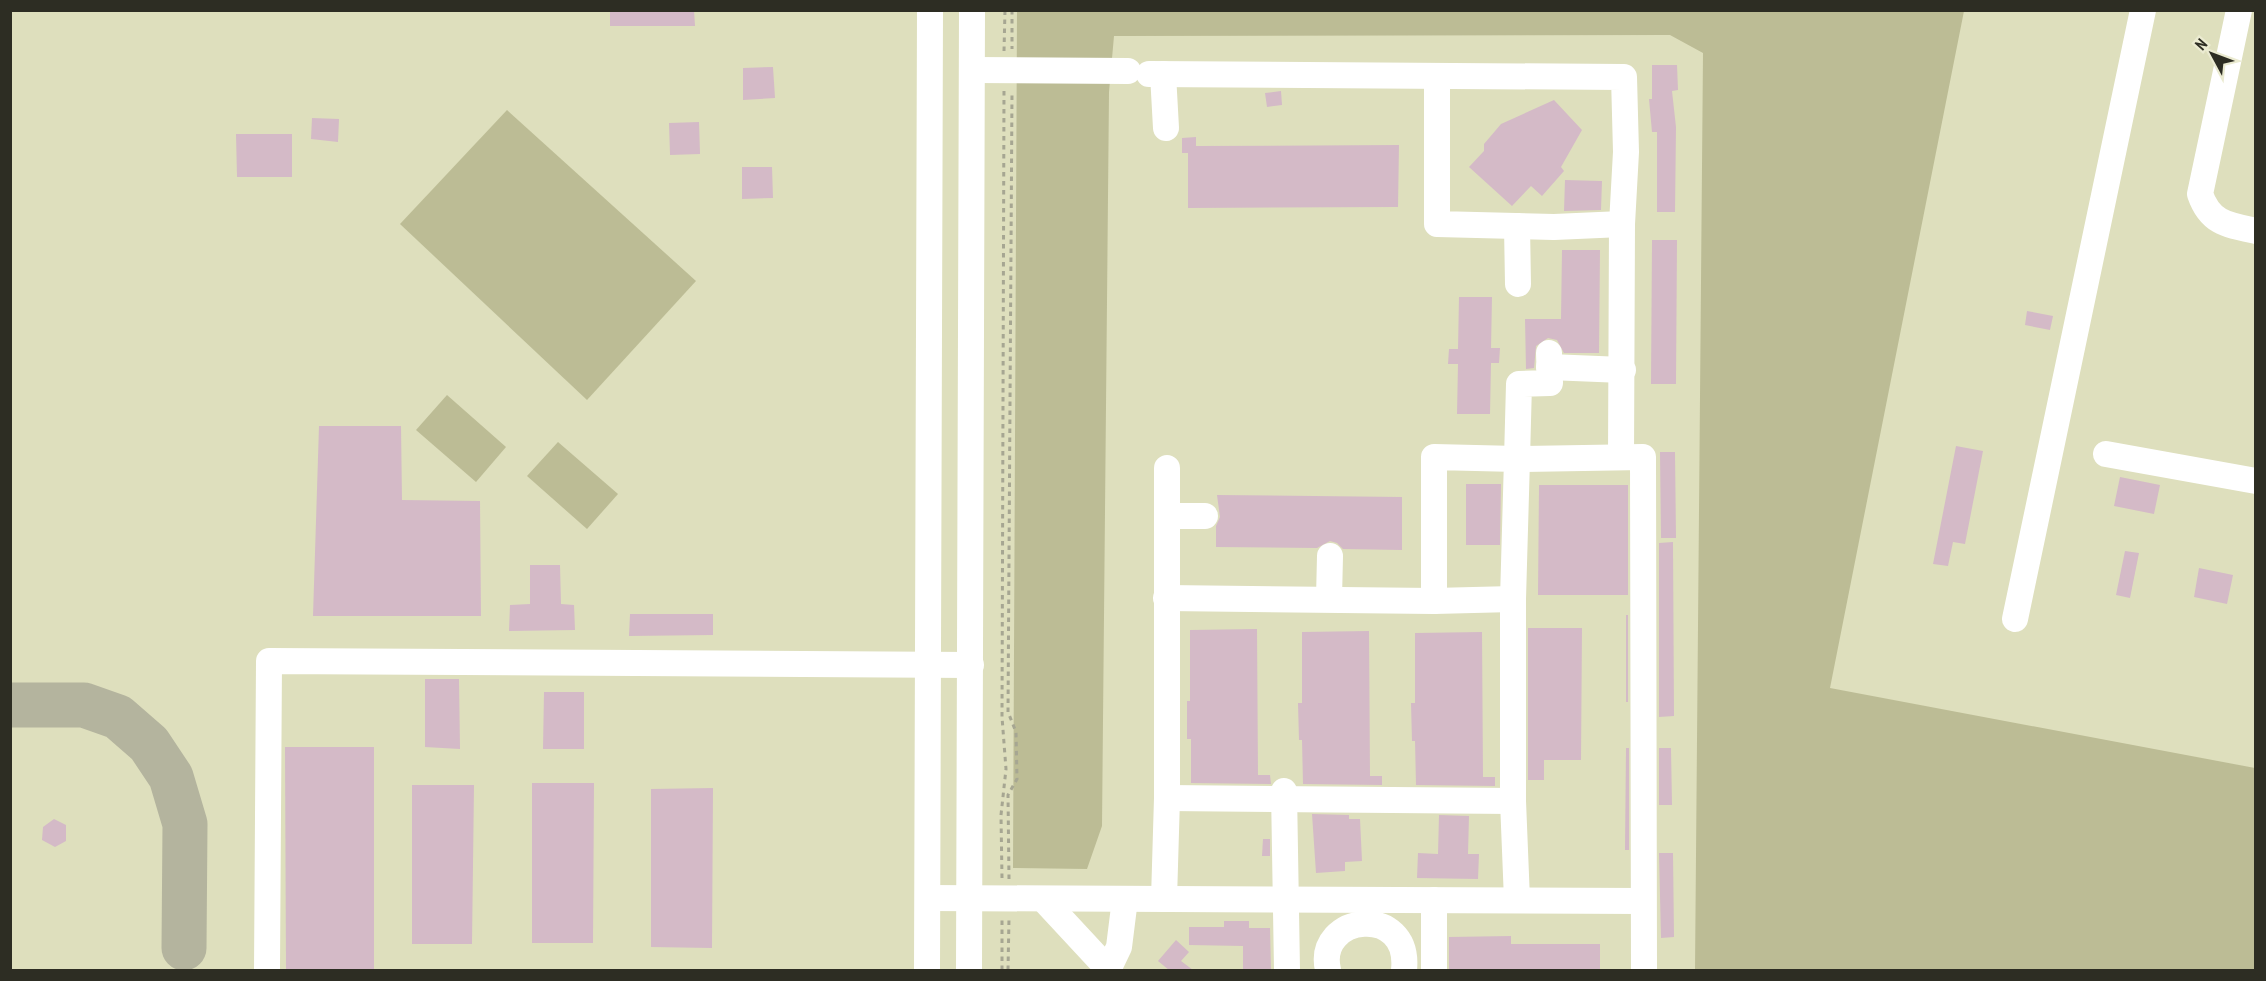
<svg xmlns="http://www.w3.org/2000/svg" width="2266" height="981" viewBox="0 0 2266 981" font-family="'PT Sans Narrow',sans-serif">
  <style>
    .built { fill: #dedfbd }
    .green { fill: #bcbc95 }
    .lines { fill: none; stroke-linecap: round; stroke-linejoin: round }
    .taxiway { stroke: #b4b49e; stroke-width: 45 }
    .building { fill: #d4bac7 }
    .path { stroke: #a6a692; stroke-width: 3; stroke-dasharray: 4.5 4.5; stroke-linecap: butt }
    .minor { stroke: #fff; stroke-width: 26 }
  </style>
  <rect width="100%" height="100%" fill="#ebebd1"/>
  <path class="built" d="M10,11H2255V970H11Z"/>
  <g class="green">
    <path d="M1017,11H1964L1830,688L2255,768V970H1695L1703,53L1670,35L1114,36L1109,92L1102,826L1087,869L1013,868Z"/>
    <path d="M507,110L696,281L587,400L400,224Z"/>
    <path d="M447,395L506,447L476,482L416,430Z"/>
    <path d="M558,442L618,494L587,529L527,476Z"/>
  </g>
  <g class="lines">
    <path class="taxiway" d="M10,705H84L118,717L149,744L171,777L185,824L184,948"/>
  </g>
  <g class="building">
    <path d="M610,10H694L695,26H610Z"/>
    <path d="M1652,65H1677L1678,90L1672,91L1676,127L1675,212H1657V132H1652L1649,99H1652Z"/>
    <path d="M773,67L775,98L743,100V68Z"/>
    <path d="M1281,91L1282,105L1267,107L1265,93Z"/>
    <path d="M1554,100L1582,130L1561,167L1564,171L1542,196L1531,186L1512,206L1469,167L1484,151V144L1501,124Z"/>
    <path d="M312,118L339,119L338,142L311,139Z"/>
    <path d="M699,122L700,154L670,155L669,123Z"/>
    <path d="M236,134H292V177H237Z"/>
    <path d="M1196,137V146L1399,145L1398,207L1188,208V153H1182V138Z"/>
    <path d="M742,167H772L773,198L742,199Z"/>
    <path d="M1565,180L1602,181L1601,210L1564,211Z"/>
    <path d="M1652,240H1677L1676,384H1651Z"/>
    <path d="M1562,250H1600L1599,353H1564L1557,340L1548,338L1536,346L1534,368L1526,369L1525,319H1561Z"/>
    <path d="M1459,297H1492L1491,348H1500L1499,363H1491L1490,414H1457L1458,364H1448L1449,349H1458Z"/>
    <path d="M2027,311L2053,316L2050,330L2025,325Z"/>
    <path d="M319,426H401L402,500L480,501L481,616H313Z"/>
    <path d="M1956,446L1983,451L1965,544L1953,542L1948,566L1933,564Z"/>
    <path d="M1660,452H1675L1676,538H1661Z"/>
    <path d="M2120,477L2160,485L2154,514L2114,506Z"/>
    <path d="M1466,484H1501L1500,545H1466Z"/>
    <path d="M1539,485H1628V595H1538Z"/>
    <path d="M1217,495L1402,497V550L1343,549L1337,543L1330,541L1317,548L1216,547V526L1220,517Z"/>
    <path d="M1673,542L1674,716L1659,717V543Z"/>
    <path d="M2125,551L2139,553L2130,598L2116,595Z"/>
    <path d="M530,565H560L561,604L574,605L575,630L509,631L510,605L530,604Z"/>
    <path d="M2199,568L2233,575L2227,604L2194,597Z"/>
    <path d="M630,614H713V635L629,636Z"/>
    <rect x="1626" y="615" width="2" height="87"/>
    <path d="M1528,628H1582L1581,760H1544V780H1528Z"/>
    <path d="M1257,629L1258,775H1270L1271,784L1191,783V739H1187V701H1190V630Z"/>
    <path d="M1369,631L1370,776H1382V785L1303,784L1302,740H1299L1298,703H1302V632Z"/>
    <path d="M1482,632L1483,777H1495V786L1416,785L1415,741H1412L1411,703H1415V633Z"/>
    <path d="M425,679H459L460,749L425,747Z"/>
    <path d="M544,692H584V749H543Z"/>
    <path d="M285,747H374V970H286Z"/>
    <path d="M1626,748H1629V850H1625Z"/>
    <path d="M1659,748H1671L1672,805H1659Z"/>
    <path d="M532,783H594L593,943H532Z"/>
    <path d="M412,785H474L472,944H412Z"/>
    <path d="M713,788L712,948L651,947V789Z"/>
    <path d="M1312,814L1349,815V819H1360L1362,861L1345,862V871L1316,873Z"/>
    <path d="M1439,815L1469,816L1468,854H1479L1478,879L1417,878L1418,853L1438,854Z"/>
    <path d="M54,819L66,825V841L55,847L42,840L43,827Z"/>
    <path d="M1263,839H1270V856H1262Z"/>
    <path d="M1659,853H1673L1674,937L1661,938Z"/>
    <path d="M1224,921H1249V928H1270L1271,970H1243V946L1189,945V927H1224Z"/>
    <path d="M1511,936V944H1600V970H1449V937Z"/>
    <path d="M1176,940L1189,952L1181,961L1193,970H1169L1158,961Z"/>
  </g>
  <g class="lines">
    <g class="path">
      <path d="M1012,10V49"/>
      <path d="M1004,51L1005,10"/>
      <path d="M1002,878L1001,815L1006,769L1002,717L1004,90"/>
      <path d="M1009,879L1008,795L1017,779L1016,732L1008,712L1012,92"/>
      <path d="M1002,970V918"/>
      <path d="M1008,970L1009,918"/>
    </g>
    <g class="minor">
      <path d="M2239,10L2200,194C2210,223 2227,225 2256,231"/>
      <path d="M972,70L1128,71"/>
      <path d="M1149,74L1624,77L1626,152L1622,224L1621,457"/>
      <path d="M1163,74L1166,128"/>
      <path d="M1437,76V224L1554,227L1622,224"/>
      <path d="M1517,226L1518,284"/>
      <path d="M1549,353L1550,383L1519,384L1517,459L1643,457L1644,970"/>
      <path d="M1549,367L1623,370"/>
      <path d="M2106,454L2256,481"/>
      <path d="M1167,516H1205"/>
      <path d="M1166,598L1434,601L1513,599"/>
      <path d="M1329,598L1330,556"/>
      <path d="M2015,619L2143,10"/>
      <path d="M1284,791L1287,970"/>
      <path d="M1167,798L1513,801V599L1517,459L1434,457V601"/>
      <path d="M1513,801L1517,900"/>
      <path d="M928,898L1643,901"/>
      <path d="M1043,899L1108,969"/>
      <path d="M1164,899L1167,798V468"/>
      <path d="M267,970L269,661L971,665"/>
      <path d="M927,970L930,10"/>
      <path d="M969,970L972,10"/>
      <path d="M1108,970L1119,947L1125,899"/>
      <path d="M1328,970C1315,914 1411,903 1404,970"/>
      <path d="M1434,970V900"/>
    </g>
  </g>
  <rect width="2266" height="981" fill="none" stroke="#2d2d23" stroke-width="24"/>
  <g transform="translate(2212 54) rotate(311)" stroke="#ebebd1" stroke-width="4.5" paint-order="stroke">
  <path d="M0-4.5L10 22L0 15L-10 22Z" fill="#2d2d23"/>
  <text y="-9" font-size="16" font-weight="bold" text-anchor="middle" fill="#2d2d23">N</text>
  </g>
</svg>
